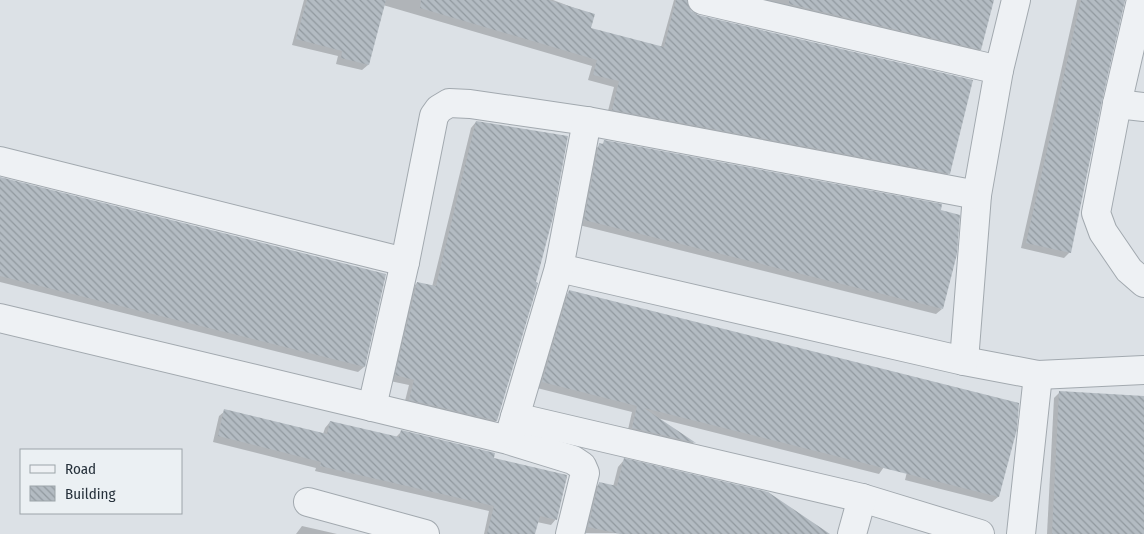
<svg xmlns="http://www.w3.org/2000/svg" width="1144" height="534" viewBox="0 0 1144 534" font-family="'Fira Sans Condensed',sans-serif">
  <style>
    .shadow { fill: #0003 }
    .building { fill: url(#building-back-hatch) }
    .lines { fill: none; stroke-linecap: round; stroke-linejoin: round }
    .street-casing { stroke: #a2a9af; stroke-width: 30 }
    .street { stroke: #eef1f4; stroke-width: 28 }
  </style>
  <defs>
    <pattern id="building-back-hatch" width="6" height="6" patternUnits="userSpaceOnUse" patternTransform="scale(1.25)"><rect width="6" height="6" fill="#b3bbc2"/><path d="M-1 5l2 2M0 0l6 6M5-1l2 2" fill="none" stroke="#91999f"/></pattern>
  </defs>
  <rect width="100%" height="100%" fill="#dce1e6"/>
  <g class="shadow">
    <path d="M304,0H553L593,15L589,29L661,47L674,0H686L691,13L949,173L943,179L607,115L614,87L588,80L592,66L383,5L368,65L362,70L336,64L338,56L292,45Z"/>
    <path d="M742,0H993L980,49L974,55Z"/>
    <path d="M1077,0H1125L1101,100L1070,252L1064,258L1021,248Z"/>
    <path d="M476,122L496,421L491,426L404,405L409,385L390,381L411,289L417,283L432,287L471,128Z"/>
    <path d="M605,142L942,309L936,314L579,225L593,150Z"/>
    <path d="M0,178L385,275L364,367L358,372L0,282Z"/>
    <path d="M569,292L1018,404L1015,428L998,497L992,502L905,480L921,415L879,474L657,418L694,443L689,448L627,434L632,412L537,388L563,298Z"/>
    <path d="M1060,392L1144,397V534H1047L1054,398Z"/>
    <path d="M225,411L323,434L325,428L330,422L395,438L401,432L492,459L567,477L556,519L551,525L537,522L534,534H484L489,511L315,471L316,468L213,442L219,416Z"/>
    <path d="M624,460L827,534L582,533L593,490L599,484L613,487L618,467Z"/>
    <path d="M302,526L337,534H296Z"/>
  </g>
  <g class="building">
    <path d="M307,0H386L369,65L341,58L342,51L296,39Z"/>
    <path d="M421,0H549L595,14L591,28L664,47L676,0H687L691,11L698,15L973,80L950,174L612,110L619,81L593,75L597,60L420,8Z"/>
    <path d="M789,0H994L981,50L789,4Z"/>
    <path d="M1081,0H1125L1102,101L1071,253L1026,243Z"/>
    <path d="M476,121L568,136L553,217L536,282L538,283L497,421L409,400L414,380L395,375L417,282L436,286Z"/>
    <path d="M604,140L942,204L941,210L960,215L957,254L943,309L584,220L599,143L603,144Z"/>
    <path d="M0,177L386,274L365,367L0,276Z"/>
    <path d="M569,290L1019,403L1017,429L999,497L644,408L696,443L632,428L637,406L542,382Z"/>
    <path d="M1059,391L1144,396V534H1052Z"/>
    <path d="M224,409L327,434L330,421L399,437L401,430L495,453L494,458L567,475L557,520L540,516L535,534H487L494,506L320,466L321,462L218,436Z"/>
    <path d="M624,458L768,492L830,534H620L588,527L599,482L617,486Z"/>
  </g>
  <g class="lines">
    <defs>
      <g id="street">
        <path d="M702,0L999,70"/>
        <path d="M1141,0L1117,104L1096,213L1103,232L1129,270L1144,283"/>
        <path d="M1117,104L1144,107"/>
        <path d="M0,161L405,262"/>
        <path d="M559,268L964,361L1038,375L1144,370"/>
        <path d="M0,318L372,407L508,440L573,460L582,466L585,473L570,534"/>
        <path d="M964,361L977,195L999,70L1016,0"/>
        <path d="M372,407L405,262L434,116L439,109L449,103L470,104L587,121L977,195"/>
        <path d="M515,417L862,498L980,534"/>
        <path d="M510,434L559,268L587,121"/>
        <path d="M308,502L425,534"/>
        <path d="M852,534L862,498"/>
        <path d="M1021,534L1038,375"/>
      </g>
    </defs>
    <use href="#street" class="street-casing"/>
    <use href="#street" class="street"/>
  </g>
  <rect x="20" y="449" width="162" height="65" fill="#ebf0f3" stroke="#9ca4a9"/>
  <rect x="30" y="465" width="25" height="8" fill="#eef1f4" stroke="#9ca4a9"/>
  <text x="65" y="474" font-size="15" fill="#26313b">Road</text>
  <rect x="30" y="486" width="25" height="15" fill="url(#building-back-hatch)" stroke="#9ca4a9"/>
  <text x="65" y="499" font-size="15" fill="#26313b">Building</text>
</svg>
